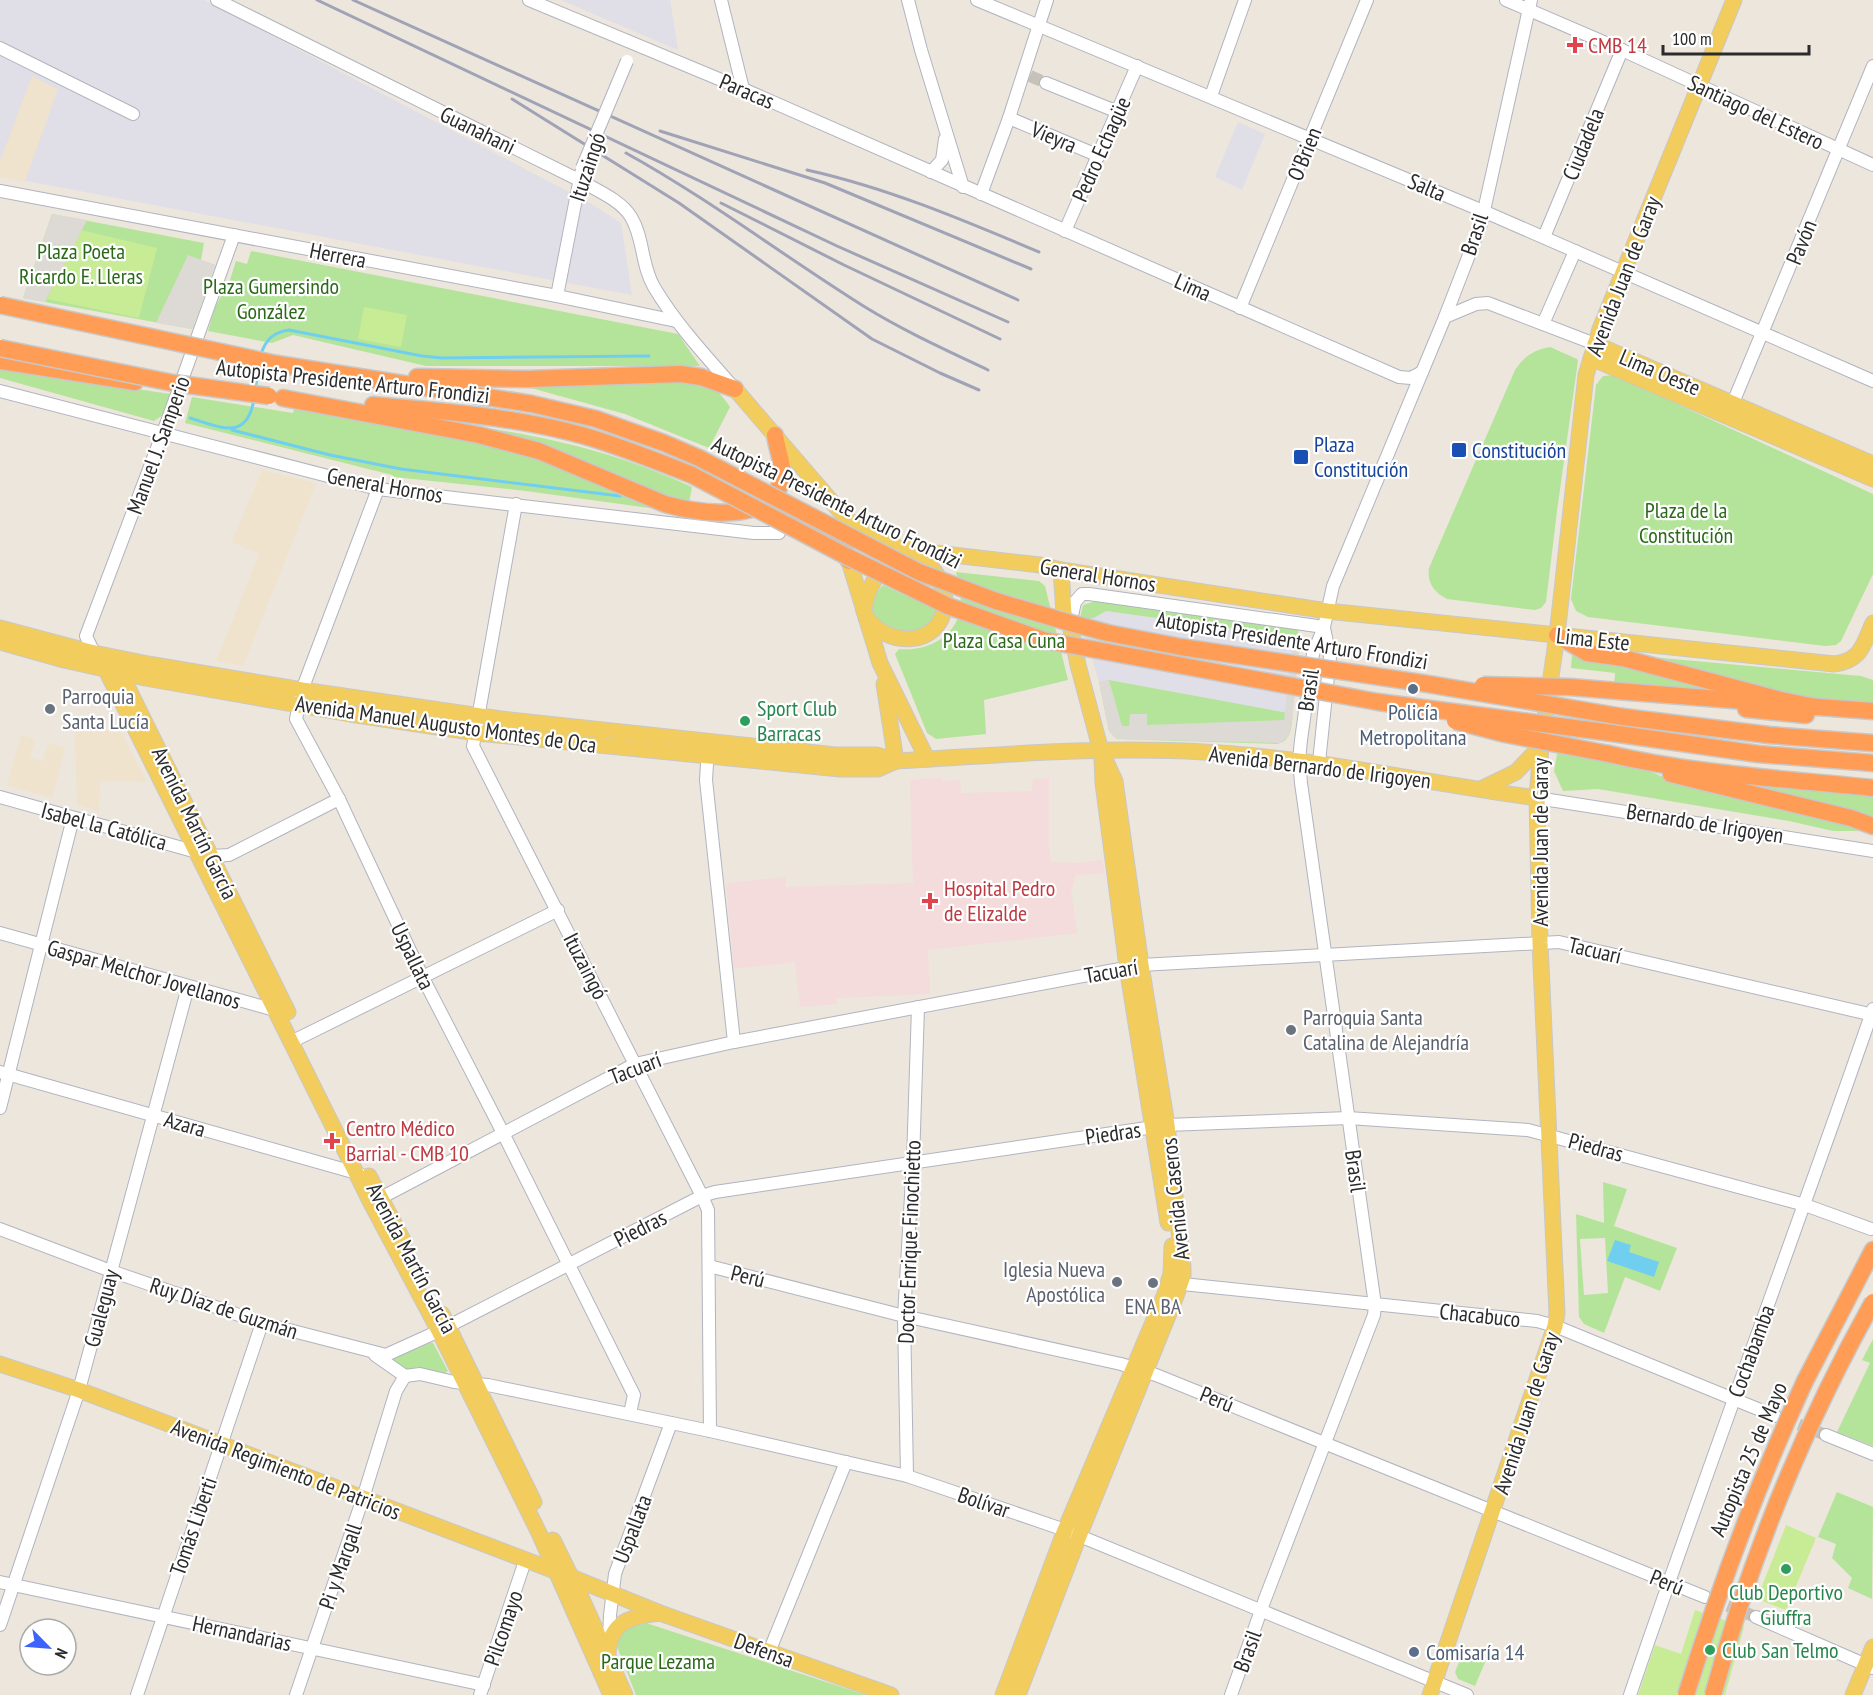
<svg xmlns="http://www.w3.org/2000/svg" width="1873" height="1695" viewBox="0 0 1873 1695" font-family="'PT Sans Narrow',sans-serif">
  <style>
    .industrial { fill: #e0dee6 }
    .education { fill: #efe3cd }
    .medical { fill: #f4dbdc }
    .green { fill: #b4e49a; fill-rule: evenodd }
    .pitch { fill: #c8eb95 }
    .plaza { fill: #ddd9d4 }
    .water { fill: #70cfef }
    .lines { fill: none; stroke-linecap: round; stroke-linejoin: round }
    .stream { stroke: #70cfef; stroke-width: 3 }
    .minor-tunnel { stroke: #c6c1b9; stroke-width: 12; stroke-dasharray: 12 6; stroke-linecap: butt }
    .minor-casing { stroke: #b1b4bf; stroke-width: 14 }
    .major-casing { stroke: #c8c8c8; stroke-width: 17 }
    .highway-casing { stroke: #c8c8c8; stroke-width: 19 }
    .minor { stroke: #fff; stroke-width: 12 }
    .major { stroke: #f2cd5e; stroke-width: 15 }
    .highway { stroke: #ff9d56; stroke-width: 16 }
    .rail { stroke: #a0a3b6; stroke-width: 3 }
    .minor-bridge-casing { stroke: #b1b4bf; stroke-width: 14; stroke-linecap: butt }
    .highway-bridge-casing { stroke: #c8c8c8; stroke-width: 19; stroke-linecap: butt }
    .minor-bridge { stroke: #fff; stroke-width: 12 }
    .highway-bridge { stroke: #ff9d56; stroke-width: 16 }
    .health-dot { fill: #e0444e; stroke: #fff; stroke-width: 2 }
    .transit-dot { fill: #1a4fb4; stroke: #fff; stroke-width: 2 }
    .service-dot { fill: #5c6f8a; stroke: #fff; stroke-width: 2 }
    .worship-dot { fill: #6b7280; stroke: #fff; stroke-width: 2 }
    .leisure-dot { fill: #2e9e5b; stroke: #fff; stroke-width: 2 }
    .labels { text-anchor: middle; stroke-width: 4.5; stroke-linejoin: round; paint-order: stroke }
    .health-label { font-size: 22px; fill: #be3a42; stroke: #fff; text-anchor: start }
    .street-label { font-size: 22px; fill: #2b2b2b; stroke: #fff }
    .park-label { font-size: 22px; fill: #2b691a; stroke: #fff }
    .transit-label { font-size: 22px; fill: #164399; stroke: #fff; text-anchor: start }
    .worship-label { font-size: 22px; fill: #5b616d; stroke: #fff; text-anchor: start }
    .leisure-label { font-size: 22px; fill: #27864d; stroke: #fff; text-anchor: start }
    .service-label { font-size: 22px; fill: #4e5e75; stroke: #fff }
  </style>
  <rect width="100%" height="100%" fill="#ede6dd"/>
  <g class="industrial">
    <path d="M0,0H204L590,203L621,223L632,295L0,176Z"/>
    <path d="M561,0H670L678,50Z"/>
    <path d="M1238,122L1265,134L1242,190L1215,177Z"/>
    <path d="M1106,611L1287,636L1293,641L1286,713L1109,680L1099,682L1080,618H1094Z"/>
  </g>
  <g class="education">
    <path d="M32,76L58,89L25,182L0,177V161Z"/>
    <path d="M262,470L316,483L243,666L216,661L259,554L232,542Z"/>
    <path d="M120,730L147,782L100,781L99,811L77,805L75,731Z"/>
    <path d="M21,735L35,739L30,758L43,761L48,743L65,748L52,798L7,785Z"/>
  </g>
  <path class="medical" d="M942,778L943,781L960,780L961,793L1032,791L1033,779L1049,778V846L1051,862L1078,863L1102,860L1105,873L1076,875L1071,891L1077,933L928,950L930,994L837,998V1004L800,1007L795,962L734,969L726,883L786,877V887L913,883L910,780Z"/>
  <g class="green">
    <path d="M52,214L204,243L201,260L215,265L192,329L23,298Z"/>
    <path d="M251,251L678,334L700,366H426L293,335L272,343L208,331L215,307L230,280L236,261L247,264Z"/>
    <path d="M1550,347L1577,359L1578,361L1557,511L1546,602L1541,608L1535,610L1447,599C1433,592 1427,582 1429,568L1515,370C1524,356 1534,350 1550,347Z"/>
    <path d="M0,368L170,394L163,415L154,421L0,378Z"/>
    <path d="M1614,375L1873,494V574L1841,641L1836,645L1825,646L1588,617L1576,611L1571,599L1596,385L1603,376Z"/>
    <path d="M682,379C706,384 716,385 730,407L709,448L625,414L520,385Z"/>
    <path d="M192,397L293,413L294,409L316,411L515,450L671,511L526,491L394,477L392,475L185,423Z"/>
    <path d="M450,423C533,433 616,451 692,487L689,503L673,502Z"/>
    <path d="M956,572L1039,581L1045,586L1068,680L984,700L986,734L936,739L927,733L895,654L899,649C928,652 958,636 961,605C961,594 958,582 956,572Z"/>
    <path d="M883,585L935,609L936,614C933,617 930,622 927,625C898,644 851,618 883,585Z"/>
    <path d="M1096,601L1294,627L1298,630L1300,641H1293L1287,636L1106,611L1094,618H1080L1083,605Z"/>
    <path d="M1580,654L1746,695L1614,686L1615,673L1571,668L1572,655Z"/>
    <path d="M1629,655L1861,676L1873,680V706L1790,698Z"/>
    <path d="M1109,680L1293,714C1291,727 1292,741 1277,744L1117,739L1109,731L1099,682Z"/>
    <path d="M1558,749L1644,769L1673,781L1707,780L1873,796V831H1833L1789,821L1598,789L1563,791L1554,771Z"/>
    <path d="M1603,1182L1627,1189L1614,1226L1677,1248L1660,1291L1625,1277L1604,1333L1584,1324L1579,1317L1576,1214L1604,1223ZM1605,1238L1608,1293L1584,1295L1580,1239Z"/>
    <path d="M1873,1339V1446L1837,1432L1870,1363L1862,1360Z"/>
    <path d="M430,1343H433L448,1371L442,1375L417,1367L406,1370L388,1360Z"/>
    <path d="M1837,1492L1873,1507L1872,1599L1848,1588L1852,1578L1832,1558L1836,1544L1818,1537Z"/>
    <path d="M643,1622L866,1695H636L616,1644L625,1627Z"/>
    <path d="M1466,1646L1488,1655L1475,1686L1458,1679L1455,1672Z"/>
  </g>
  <g class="pitch">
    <path d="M81,230L157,248L139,318L47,299Z"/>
    <path d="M364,307L407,315L401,347L358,339Z"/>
    <path d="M1786,1525L1816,1538L1786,1610L1757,1599Z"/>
    <path d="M1695,1610L1744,1627L1725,1695H1638L1655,1645L1681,1654Z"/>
  </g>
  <g class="plaza">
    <path d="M52,214L87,220L45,302L23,298Z"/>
    <path d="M188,255L215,265L192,329L156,323Z"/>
    <path d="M1293,641H1300L1293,714L1289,736L1281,743L1120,739L1114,737L1109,731L1099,682L1109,680L1122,726H1129L1130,714H1147V725L1284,720Z"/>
  </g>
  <path class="water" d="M1615,1240L1631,1245L1629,1252L1659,1262L1654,1277L1607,1261Z"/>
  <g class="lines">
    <g class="stream">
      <path d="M261,354C266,339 274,332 289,330L422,356L442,358L649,356"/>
      <path d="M255,390L259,367"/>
      <path d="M190,418C220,427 247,442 254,399"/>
      <path d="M232,430L330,455L401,469L620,496"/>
    </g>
    <g class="minor-tunnel">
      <path d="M1030,76L1046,83"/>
      <path d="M1782,1418L1826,1435"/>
      <path d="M1711,1599L1756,1617"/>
    </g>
    <defs>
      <g id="minor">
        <path d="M217,0L579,180C596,190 621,200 631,217C644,238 641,265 654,287C676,324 705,355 734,388"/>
        <path d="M529,0L743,89L1399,377L1411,378L1422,372"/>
        <path d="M721,0L743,89"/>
        <path d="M908,0L921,50L963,187"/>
        <path d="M977,0L1483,211L1873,381"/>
        <path d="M1506,0L1622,50L1873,165"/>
        <path d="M0,48L133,114"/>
        <path d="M1046,83L1118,112"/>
        <path d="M1211,96L1245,0"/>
        <path d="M1009,118L1099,156"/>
        <path d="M931,172L942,160L945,139"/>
        <path d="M0,191L557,296L676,321"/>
        <path d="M981,194L1009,118L1047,0"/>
        <path d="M1065,231L1137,66"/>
        <path d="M1544,237L1622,50"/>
        <path d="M557,296L581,173"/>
        <path d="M1240,308L1367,0"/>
        <path d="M1445,317L1476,304L1488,303L1595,344"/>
        <path d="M1543,324L1575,251"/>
        <path d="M0,391L378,489L754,533H779"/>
        <path d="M1730,410L1873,66"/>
        <path d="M378,489L302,690L296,719L339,799L422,976L503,1133L634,1395L630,1413"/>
        <path d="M516,504L473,746L702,1196L708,1210L710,1431"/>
        <path d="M1070,625L1075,602L1082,594H1089L1324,627"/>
        <path d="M94,653L86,636L168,419L234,235"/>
        <path d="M708,748L706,780L734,1042"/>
        <path d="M1319,762L1330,657L1324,628"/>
        <path d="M0,797L211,856L229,855L339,799"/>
        <path d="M1537,798L1873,851"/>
        <path d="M0,933L282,1012"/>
        <path d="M291,1042L558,910"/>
        <path d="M0,1072L360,1174"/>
        <path d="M0,1108L73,818"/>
        <path d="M373,1202L635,1064L734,1042L1141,965L1559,942L1873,1015"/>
        <path d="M0,1229L111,1271L262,1323L386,1355L439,1331L702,1196L715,1192L1167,1125L1348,1118L1528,1130L1805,1205L1871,1229"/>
        <path d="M709,1266L904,1316L1121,1364L1156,1375L1705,1597"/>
        <path d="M1173,1283L1537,1321L1555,1326L1775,1416"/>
        <path d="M375,1355L405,1376"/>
        <path d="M405,1376L420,1374L454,1382L488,1385L710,1431L907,1476L1065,1530L1467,1695"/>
        <path d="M1826,1435L1873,1454"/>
        <path d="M907,1476L904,1316L913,1161L918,1007"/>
        <path d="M0,1582L484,1685"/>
        <path d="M1756,1617L1873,1668"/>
        <path d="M0,1625L79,1390L188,987"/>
        <path d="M609,1638L610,1615L615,1574L671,1423"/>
        <path d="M769,1652L846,1462"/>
        <path d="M137,1695L262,1323"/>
        <path d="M296,1695L363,1498L396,1391L405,1376"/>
        <path d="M480,1695L525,1561"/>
        <path d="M1231,1695L1265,1599L1374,1315L1375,1305L1301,783L1299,760L1301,740L1313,654L1324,627L1333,586L1445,317L1481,224L1531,0"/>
        <path d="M1630,1695C1708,1465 1794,1238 1873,1009"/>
      </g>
      <g id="major">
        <path d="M1595,344L1873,464"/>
        <path d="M1591,358L1873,479"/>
        <path d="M735,389L838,509L850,521L870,535L901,549L1040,565L1061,570L1327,611L1834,664C1861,661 1863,645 1873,623"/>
        <path d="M849,561L880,663L927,759"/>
        <path d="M864,611C866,588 881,566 899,550"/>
        <path d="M866,618C872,624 877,629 884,633C923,652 958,622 940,580C934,568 922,558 912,549"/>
        <path d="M0,628L94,653L148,664L302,690L501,719L835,755H877L896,761C998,755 1102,746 1204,752C1317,758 1426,783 1537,798"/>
        <path d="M0,642L64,660L145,678L350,714L477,733L840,769H878L896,761"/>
        <path d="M94,653L106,670L371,1203L439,1331L539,1533L611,1695"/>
        <path d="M110,674L128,688L288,1012"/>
        <path d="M884,684L896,761"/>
        <path d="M1102,760L1103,783L1127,967L1168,1223"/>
        <path d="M1481,789L1516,772L1541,746"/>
        <path d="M369,1176L404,1242"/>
        <path d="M442,1314L534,1502"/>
        <path d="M0,1364L79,1390L571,1577L660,1613L891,1695"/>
        <path d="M553,1540L581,1597L625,1695"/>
        <path d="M608,1655C609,1622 631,1616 660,1613"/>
        <path d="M1003,1695L1065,1530L1165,1294L1171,1273L1172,1246"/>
        <path d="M1018,1695L1079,1536L1176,1296L1183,1276V1267L1167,1125L1141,965L1115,781L1101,751L1078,665L1070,625L1064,614L1061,570"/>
        <path d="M1430,1695L1555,1326L1557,1313L1540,943L1537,798L1541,746L1557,635L1586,375L1600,329L1734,0"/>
        <path d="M1853,1695L1873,1647"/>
      </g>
      <g id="highway">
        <path d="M0,361L135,382"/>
        <path d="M277,364L532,404L596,419L664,443L699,458"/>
        <path d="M417,377L528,379L681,374L701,377L735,389"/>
        <path d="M283,398L479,435L539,451L665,504C696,513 771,525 781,481C785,466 777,450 775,435"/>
        <path d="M373,405C444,411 516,417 585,436C622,447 657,461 692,475"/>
        <path d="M763,509C783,514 820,521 835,536C841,542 845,553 849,561"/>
        <path d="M1557,635L1587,653L1623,658L1781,700L1815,707"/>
        <path d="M1630,692L1758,702"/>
        <path d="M1805,706L1873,711"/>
        <path d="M1746,709L1806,715"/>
        <path d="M1623,717L1769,735L1873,743"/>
        <path d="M1612,733L1758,754L1873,763"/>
        <path d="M1609,754C1695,774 1785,779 1873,788"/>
        <path d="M1671,774L1851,818L1873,826"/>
        <path d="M1805,1381L1873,1250"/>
      </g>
    </defs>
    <use href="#minor" class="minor-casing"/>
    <use href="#major" class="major-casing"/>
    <use href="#highway" class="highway-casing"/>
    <use href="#minor" class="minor"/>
    <use href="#major" class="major"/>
    <use href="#highway" class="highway"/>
    <g class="rail">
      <path d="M317,0L837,246L1008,322"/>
      <path d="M353,0L1018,300"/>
      <path d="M512,99L679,203L872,339L940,373L979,390"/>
      <path d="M660,131L825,183L1031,269"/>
      <path d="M626,153C709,199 785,257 865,307C904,331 946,350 988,370"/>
      <path d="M807,170C888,188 963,220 1039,252"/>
      <path d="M721,203L844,265L1000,339"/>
    </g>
    <defs>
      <path id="minor-bridge" d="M582,168L627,61"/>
      <g id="highway-bridge">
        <path d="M0,305L277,364"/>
        <path d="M0,348L173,383L269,396"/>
        <path d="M699,458L919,572L996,601L1067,622L1108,633L1181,647L1428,684L1623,717"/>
        <path d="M692,475L846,556L948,606L1043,640L1378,702L1612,733"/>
        <path d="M1483,685L1570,687L1630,692"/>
        <path d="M1455,721L1505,734L1609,754"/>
        <path d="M1686,1695C1719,1588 1758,1483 1805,1381"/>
        <path d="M1713,1695C1750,1558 1804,1426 1873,1302"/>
      </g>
    </defs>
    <use href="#minor-bridge" class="minor-bridge-casing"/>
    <use href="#highway-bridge" class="highway-bridge-casing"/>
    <use href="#minor-bridge" class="minor-bridge"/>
    <use href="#highway-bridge" class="highway-bridge"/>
  </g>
  <g class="health-dot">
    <path d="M1572 36h6v6h6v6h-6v6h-6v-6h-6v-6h6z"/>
    <path d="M927 892h6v6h6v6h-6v6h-6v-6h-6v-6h6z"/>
    <path d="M329 1132h6v6h6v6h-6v6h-6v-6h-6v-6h6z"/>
  </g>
  <g class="transit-dot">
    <rect x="1451" y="442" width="16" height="16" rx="3"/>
    <rect x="1293" y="449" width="16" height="16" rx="3"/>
  </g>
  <g class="service-dot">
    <circle cx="1413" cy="689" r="6"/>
    <circle cx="1414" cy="1652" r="6"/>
  </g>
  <g class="worship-dot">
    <circle cx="50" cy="709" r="6"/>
    <circle cx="1291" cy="1030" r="6"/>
    <circle cx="1117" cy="1282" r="6"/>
    <circle cx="1153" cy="1283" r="6"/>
  </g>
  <g class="leisure-dot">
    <circle cx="745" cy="721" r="6"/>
    <circle cx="1786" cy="1569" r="6"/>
    <circle cx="1710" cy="1650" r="6"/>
  </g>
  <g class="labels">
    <g class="health-label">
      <text x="1588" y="53">CMB 14</text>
      <text x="944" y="896">Hospital Pedro<tspan x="944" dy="25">de Elizalde</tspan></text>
      <text x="346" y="1136">Centro Médico<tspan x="346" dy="25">Barrial - CMB 10</tspan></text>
    </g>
    <g class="street-label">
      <text transform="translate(747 91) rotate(23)" y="8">Paracas</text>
      <text transform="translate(1756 112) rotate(25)" y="8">Santiago del Estero</text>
      <text transform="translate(478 130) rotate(26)" y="8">Guanahani</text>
      <text transform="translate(1054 137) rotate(23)" y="8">Vieyra</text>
      <text transform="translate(1583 144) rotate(-68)" y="8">Ciudadela</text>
      <text transform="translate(1101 149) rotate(-66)" y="8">Pedro Echagüe</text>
      <text transform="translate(1304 154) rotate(-68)" y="8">O'Brien</text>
      <text transform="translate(587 167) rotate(-72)" y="8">Ituzaingó</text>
      <text transform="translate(1427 187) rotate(23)" y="8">Salta</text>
      <text transform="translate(1474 234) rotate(-71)" y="8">Brasil</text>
      <text transform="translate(1801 242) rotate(-68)" y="8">Pavón</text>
      <text transform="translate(338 255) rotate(11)" y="8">Herrera</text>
      <text transform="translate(1623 276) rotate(-69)" y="8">Avenida Juan de Garay</text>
      <text transform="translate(1193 287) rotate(24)" y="8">Lima</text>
      <text transform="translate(1660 372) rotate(23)" y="8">Lima Oeste</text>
      <text transform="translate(353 381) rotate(6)" y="8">Autopista Presidente Arturo Frondizi</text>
      <text transform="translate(158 445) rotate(-70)" y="8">Manuel J. Samperio</text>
      <text transform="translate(385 485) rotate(10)" y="8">General Hornos</text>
      <text transform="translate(837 502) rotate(26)" y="8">Autopista Presidente Arturo Frondizi</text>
      <text transform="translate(1098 575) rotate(9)" y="8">General Hornos</text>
      <text transform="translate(1593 639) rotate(6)" y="8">Lima Este</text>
      <text transform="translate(1292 640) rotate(9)" y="8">Autopista Presidente Arturo Frondizi</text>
      <text transform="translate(1308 690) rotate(-82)" y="8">Brasil</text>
      <text transform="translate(446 724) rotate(8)" y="8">Avenida Manuel Augusto Montes de Oca</text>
      <text transform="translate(1320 767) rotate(7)" y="8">Avenida Bernardo de Irigoyen</text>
      <text transform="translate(195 823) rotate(64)" y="8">Avenida Martín García</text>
      <text transform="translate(1705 823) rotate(9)" y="8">Bernardo de Irigoyen</text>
      <text transform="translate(104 826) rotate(15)" y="8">Isabel la Católica</text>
      <text transform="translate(1540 842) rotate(-90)" y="8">Avenida Juan de Garay</text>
      <text transform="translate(1595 950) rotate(13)" y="8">Tacuarí</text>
      <text transform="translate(413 956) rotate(64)" y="8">Uspallata</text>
      <text transform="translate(586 966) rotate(63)" y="8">Ituzaingó</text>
      <text transform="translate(1111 971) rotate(-10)" y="8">Tacuarí</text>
      <text transform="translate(144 974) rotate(16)" y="8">Gaspar Melchor Jovellanos</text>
      <text transform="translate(635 1068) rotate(-21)" y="8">Tacuarí</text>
      <text transform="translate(185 1124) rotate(16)" y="8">Azara</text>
      <text transform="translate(1113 1133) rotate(-8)" y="8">Piedras</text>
      <text transform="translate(1596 1147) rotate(15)" y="8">Piedras</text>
      <text transform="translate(1356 1171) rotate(82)" y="8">Brasil</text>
      <text transform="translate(1175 1199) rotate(-96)" y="8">Avenida Caseros</text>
      <text transform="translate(640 1228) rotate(-27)" y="8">Piedras</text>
      <text transform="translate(909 1242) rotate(-88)" y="8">Doctor Enrique Finochietto</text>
      <text transform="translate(412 1258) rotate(62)" y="8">Avenida Martín García</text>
      <text transform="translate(748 1276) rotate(14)" y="8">Perú</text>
      <text transform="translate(101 1308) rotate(-75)" y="8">Gualeguay</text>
      <text transform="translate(224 1308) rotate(18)" y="8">Ruy Díaz de Guzmán</text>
      <text transform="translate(1480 1315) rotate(6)" y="8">Chacabuco</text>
      <text transform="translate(1751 1351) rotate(-70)" y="8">Cochabamba</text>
      <text transform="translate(1217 1399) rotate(22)" y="8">Perú</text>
      <text transform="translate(1526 1413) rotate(-72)" y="8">Avenida Juan de Garay</text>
      <text transform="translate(1748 1459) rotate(-67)" y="8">Autopista 25 de Mayo</text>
      <text transform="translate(286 1469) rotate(21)" y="8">Avenida Regimiento de Patricios</text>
      <text transform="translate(984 1502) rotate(19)" y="8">Bolívar</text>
      <text transform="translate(193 1526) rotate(-71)" y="8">Tomás Liberti</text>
      <text transform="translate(632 1529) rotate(-69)" y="8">Uspallata</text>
      <text transform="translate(340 1566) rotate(-71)" y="8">Pi y Margall</text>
      <text transform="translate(1667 1582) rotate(22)" y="8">Perú</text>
      <text transform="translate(503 1628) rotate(-71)" y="8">Pilcomayo</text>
      <text transform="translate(242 1633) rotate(12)" y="8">Hernandarias</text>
      <text transform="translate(764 1650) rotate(20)" y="8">Defensa</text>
      <text transform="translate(1247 1651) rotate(-70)" y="8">Brasil</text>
    </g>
    <g class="park-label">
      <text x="81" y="259">Plaza Poeta<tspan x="81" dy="25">Ricardo E. Lleras</tspan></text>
      <text x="271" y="294">Plaza Gumersindo<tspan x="271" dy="25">González</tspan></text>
      <text x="1686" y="518">Plaza de la<tspan x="1686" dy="25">Constitución</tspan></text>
      <text x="1004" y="648">Plaza Casa Cuna</text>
      <text x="658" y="1669">Parque Lezama</text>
    </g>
    <g class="transit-label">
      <text x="1314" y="452">Plaza<tspan x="1314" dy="25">Constitución</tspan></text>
      <text x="1472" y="458">Constitución</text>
    </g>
    <g class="worship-label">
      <text x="62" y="704">Parroquia<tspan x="62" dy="25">Santa Lucía</tspan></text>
      <text x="1303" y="1025">Parroquia Santa<tspan x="1303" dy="25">Catalina de Alejandría</tspan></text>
      <text x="1105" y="1277" text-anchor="end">Iglesia Nueva<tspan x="1105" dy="25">Apostólica</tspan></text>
      <text x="1153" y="1314" text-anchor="middle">ENA BA</text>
    </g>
    <g class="leisure-label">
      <text x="757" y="716">Sport Club<tspan x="757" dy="25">Barracas</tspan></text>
      <text x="1786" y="1600" text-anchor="middle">Club Deportivo<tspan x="1786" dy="25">Giuffra</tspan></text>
      <text x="1722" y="1658">Club San Telmo</text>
    </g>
    <g class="service-label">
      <text x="1413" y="720">Policía<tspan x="1413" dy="25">Metropolitana</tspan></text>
      <text x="1426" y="1660" text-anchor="start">Comisaría 14</text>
    </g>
  </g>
  <g transform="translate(48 1647) rotate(115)"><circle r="28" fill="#ffffff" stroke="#aaaaaa" stroke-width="1.5"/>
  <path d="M0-4.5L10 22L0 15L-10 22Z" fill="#3d63fb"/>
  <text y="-9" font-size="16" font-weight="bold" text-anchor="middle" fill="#2b2b2b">N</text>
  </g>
  <path d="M1663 45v9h146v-9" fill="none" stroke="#2b2b2b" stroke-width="3"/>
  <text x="1672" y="45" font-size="18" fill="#2b2b2b" stroke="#ffffff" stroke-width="4.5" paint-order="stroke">100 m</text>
</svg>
